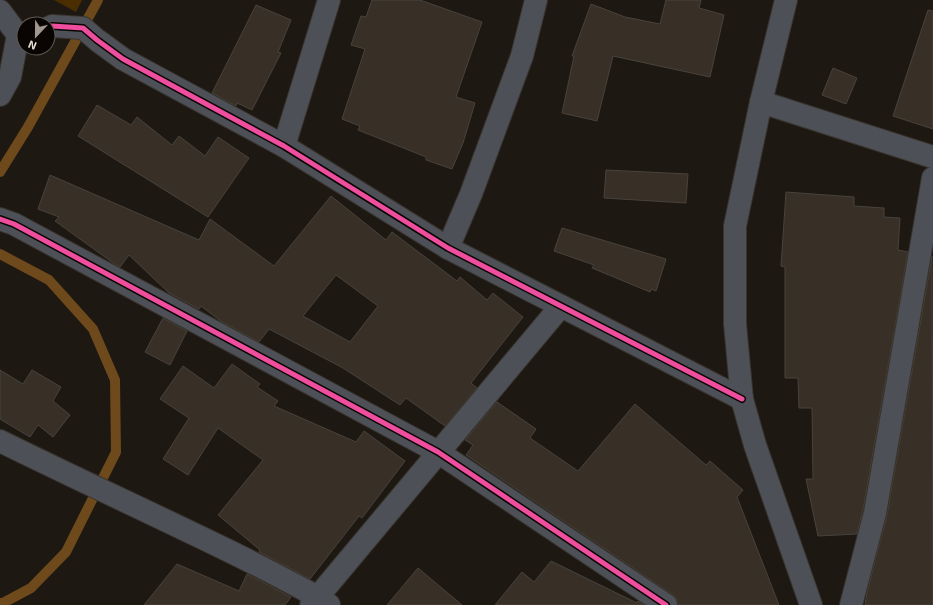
<svg xmlns="http://www.w3.org/2000/svg" width="933" height="605" viewBox="0 0 933 605" font-family="'Exo 2',sans-serif">
  <style>
    .green { fill: #4b2d02 }
    .lines { fill: none; stroke-linecap: round; stroke-linejoin: round }
    .stream { stroke: #6d491b; stroke-width: 10 }
    .building { fill: #383026; stroke: #48423d; fill-rule: evenodd }
    .minor-casing { stroke: #39342e; stroke-width: 24 }
    .tertiary-casing { stroke: #39342e; stroke-width: 24 }
    .minor { stroke: #4d5056; stroke-width: 22 }
    .tertiary { stroke: #4d5056; stroke-width: 22 }
    .cycleway-casing { stroke: #090502; stroke-width: 8 }
    .cycleway { stroke: #ef4d9e; stroke-width: 5 }
  </style>
  <rect width="100%" height="100%" fill="#1e1812"/>
  <path class="green" d="M54,0H82L76,12Z"/>
  <g class="lines">
    <g class="stream">
      <path d="M0,172L28,127L98,0"/>
      <path d="M0,254L49,280L93,329L115,380L116,452L66,552L31,588L3,603H0"/>
    </g>
  </g>
  <g class="building">
    <path d="M372,0H420L482,22L456,97L475,103L463,143L452,169L426,160V157L358,130L360,126L342,119L365,49L351,45L361,16L366,17Z"/>
    <path d="M666,0H701L699,8L724,15L710,77L613,56L597,121L562,113L574,56H572L591,4L625,17L660,24Z"/>
    <path d="M256,5L291,20L278,52L281,53L252,110L237,103L236,106L212,93Z"/>
    <path d="M928,10L933,11V129L893,116Z"/>
    <path d="M833,68L857,78L846,104L822,95Z"/>
    <path d="M97,105L131,125L137,117L172,145L179,136L205,156L218,137L249,158L208,217L78,136Z"/>
    <path d="M606,170L688,174L686,203L604,198Z"/>
    <path d="M50,175L199,240L210,219L274,266L331,196L386,240L392,232L457,281L460,277L487,300L493,293L523,317L471,383L477,388L445,426L406,398L400,405L343,368L269,329L259,342L222,322L201,306L199,309L169,293L129,255L120,267L116,265L55,221L59,217L38,209ZM336,275L378,306L350,342L303,316Z"/>
    <path d="M786,192L854,197V206L884,208V217L900,218L898,250L908,252L863,510L857,534L818,536L806,479H813L812,408H799L798,378H785V267L781,266Z"/>
    <path d="M562,228L666,259L656,291L651,289L650,292L592,268L594,265L554,251Z"/>
    <path d="M932,256L933,605H865L867,592L887,515Z"/>
    <path d="M163,318L187,331L170,365L145,352Z"/>
    <path d="M232,364L260,384L257,387L278,401L274,406L356,442L364,431L405,461L362,518L359,516L310,579L259,552L260,550L218,515L263,460L218,428L188,475L163,459L189,418L160,399L183,366L214,388Z"/>
    <path d="M0,370L23,384L32,370L61,387L53,401L70,415L53,437L38,425L30,437L0,419Z"/>
    <path d="M497,402L536,429L530,438L578,471L635,404L706,465L710,461L743,490L737,497L779,605H678L677,599L673,595L466,455L473,445L465,440Z"/>
    <path d="M551,561L637,603L638,601L644,605H495L522,572L534,582Z"/>
    <path d="M177,564L239,591L247,574L291,597L285,605H144Z"/>
    <path d="M418,568L462,605H387Z"/>
  </g>
  <g class="lines">
    <defs>
      <g id="minor">
        <path d="M0,11L18,35L10,77L0,95"/>
        <path d="M48,28L52,26L83,28L97,40L123,59L284,146L448,248L742,399"/>
        <path d="M761,102L933,157"/>
        <path d="M284,146L329,0"/>
        <path d="M0,219L14,224L438,452L666,605"/>
        <path d="M448,248L471,194L522,56L536,0"/>
        <path d="M0,441C75,478 151,513 227,550C258,565 288,581 318,597L329,605"/>
        <path d="M311,605L561,306"/>
        <path d="M851,605L875,513L933,178"/>
      </g>
      <path id="tertiary" d="M786,0L761,102L735,226V324L742,399L755,445L811,605"/>
    </defs>
    <use href="#minor" class="minor-casing"/>
    <use href="#tertiary" class="tertiary-casing"/>
    <use href="#minor" class="minor"/>
    <use href="#tertiary" class="tertiary"/>
    <defs>
      <g id="cycleway">
        <path d="M48,28L52,26L83,28L97,40L123,59L284,146L448,248L742,399"/>
        <path d="M0,219L14,224L438,452L666,605"/>
      </g>
    </defs>
    <use href="#cycleway" class="cycleway-casing"/>
    <use href="#cycleway" class="cycleway"/>
  </g>
  <g transform="translate(36 36) rotate(202)"><circle r="19" fill="#090502" stroke="#615b56"/>
  <path d="M0-3L7 15L0 10L-7 15Z" fill="#9f9890"/>
  <text y="-6" font-size="11" font-weight="bold" text-anchor="middle" fill="#e4ddd4">N</text>
  </g>
</svg>
